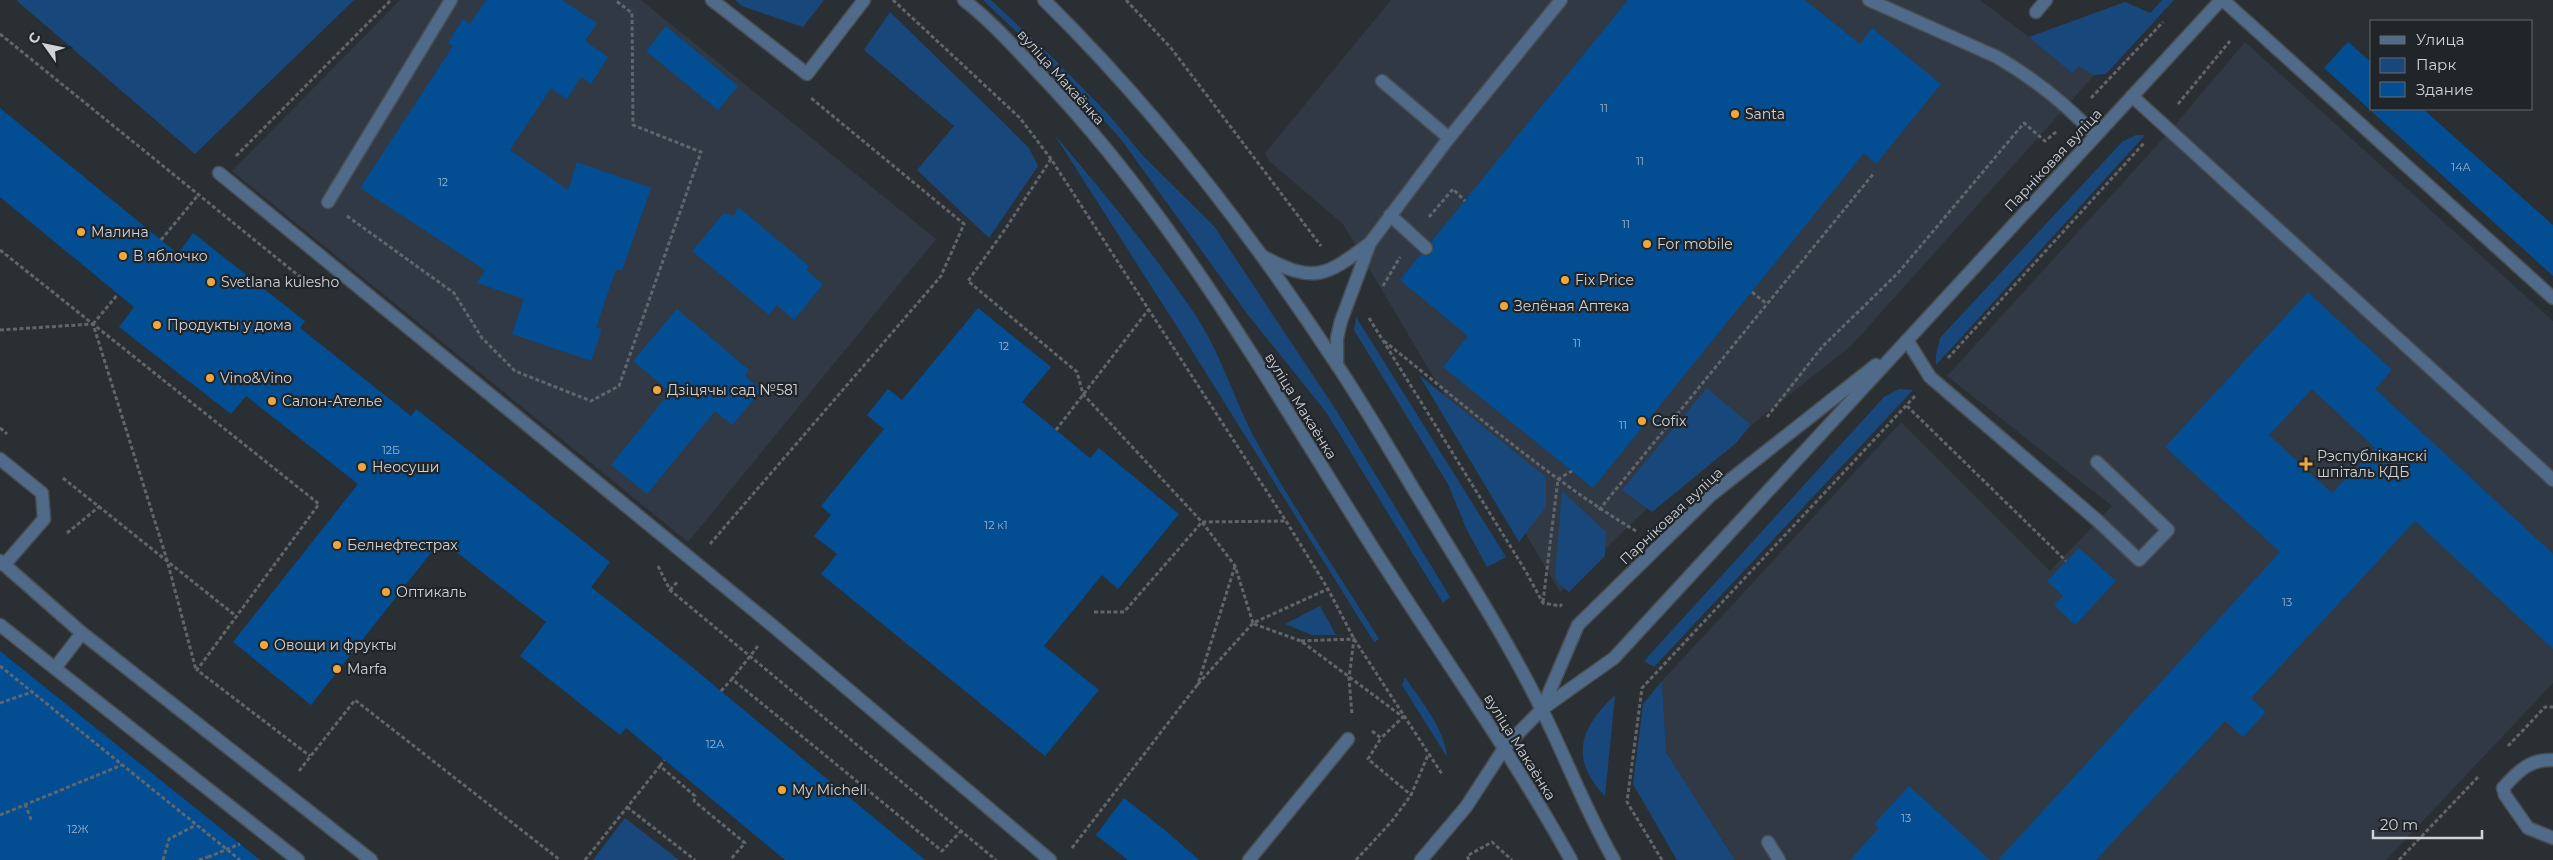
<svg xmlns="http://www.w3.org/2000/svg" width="2553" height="860" viewBox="0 0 2553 860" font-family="Montserrat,sans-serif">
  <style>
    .built { fill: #303944 }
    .green { fill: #18487b }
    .building { fill: #034e92; fill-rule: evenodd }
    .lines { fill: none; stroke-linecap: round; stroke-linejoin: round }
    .minor-casing { stroke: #484d51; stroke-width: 15 }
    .path { stroke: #62666b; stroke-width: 3; stroke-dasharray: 4 2.5; stroke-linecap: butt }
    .minor { stroke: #506a89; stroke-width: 12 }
    .path-bridge { stroke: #62666b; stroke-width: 3; stroke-dasharray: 4 2.5; stroke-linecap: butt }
    .poi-dot { fill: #eea73d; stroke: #20252a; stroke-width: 2 }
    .labels { text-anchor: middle; stroke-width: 4.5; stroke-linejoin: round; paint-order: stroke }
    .number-label { font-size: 11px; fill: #9db2c6 }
    .street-label { font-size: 14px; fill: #d0d3d7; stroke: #20252a }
    .poi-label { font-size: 14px; fill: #d0d3d7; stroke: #20252a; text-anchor: start }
  </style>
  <rect width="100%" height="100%" fill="#2a2f34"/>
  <g class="built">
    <path d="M400,0H641L936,239L688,542L232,171Z"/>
    <path d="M1391,0H1980L2029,37L2125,2L2150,13L1851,346L1654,502L1560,592L1343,224L1269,161L1265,153Z"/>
    <path d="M2245,42L2553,321V683L2386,860H1735L1666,752L1662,681L1901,422L2050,571L2112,506L1947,376L2169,132Z"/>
  </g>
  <g class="green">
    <path d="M16,0H354L195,154Z"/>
    <path d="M735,0H824L803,27L742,6Z"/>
    <path d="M983,0H991L1055,60L1108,114L1144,157L1214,226L1338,413L1450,597L1443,603L1326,412L1248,315L1120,138L1066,79Z"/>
    <path d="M2162,0H2174L2106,74L2094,75L2079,66L2072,73L2029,37L2125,2L2150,13Z"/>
    <path d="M890,12L1007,126L1029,148L1038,166L989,238L917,170L954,126L864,50Z"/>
    <path d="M1054,134C1104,193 1153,252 1196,316C1221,354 1234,399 1255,439C1293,507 1338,573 1379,639L1374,642L1176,325Z"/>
    <path d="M2136,135H2145L1936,365V355L1940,338L2122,142Z"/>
    <path d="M1356,317L1506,557L1487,567L1466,528L1448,484L1354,330Z"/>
    <path d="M1419,375L1546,477V507L1519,542Z"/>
    <path d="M1707,388L1751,425L1736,443L1652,512L1622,490Z"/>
    <path d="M1899,389L1913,390L1654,667L1644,661L1884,397Z"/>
    <path d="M1562,491L1606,532L1605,556L1569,592L1559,584L1555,576Z"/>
    <path d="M1320,606L1336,635H1312L1285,624Z"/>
    <path d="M1405,677C1420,700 1445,729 1447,757L1402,685Z"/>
    <path d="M1662,681L1666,752L1735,860H1677L1633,784L1643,704Z"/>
    <path d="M1615,695L1605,796C1568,758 1581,727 1615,695Z"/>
    <path d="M625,818L679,860H593Z"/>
  </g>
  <g class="building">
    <path d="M486,0H562L597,23L585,41L608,57L591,84L581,77L567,99L551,88L510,150L568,190L577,162L651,188L622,271L616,269L596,328L602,329L591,361L512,334L524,299L477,283L485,270L360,188L453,46L448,43L463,19L470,24Z"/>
    <path d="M1628,0H1805L1860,44L1872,28L1941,84L1876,164L1864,153L1593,488L1443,367L1468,336L1400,280L1421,254L1428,256L1432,253L1434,246L1431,242Z"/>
    <path d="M666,26L738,86L718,110L646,51Z"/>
    <path d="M2348,42L2372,63V109H2423L2553,225V276L2324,68Z"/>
    <path d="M0,108L178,254L193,233L305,321L300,328L411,416L416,409L610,562L591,587L681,658L925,860H785L626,728L620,735L520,656L546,622L441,540L311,705L233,642L358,484L246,396L231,414L119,327L134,307L0,197Z"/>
    <path d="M738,207L809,266L806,270L823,284L794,320L777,305L769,315L692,251L724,213L734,216Z"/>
    <path d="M2308,292L2392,370L2375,389L2553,554V649L2415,521L2251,698L2266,712L2243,737L2225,721L2096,860H1998L2280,552L2165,447ZM2312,389L2375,448L2332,493L2269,435Z"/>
    <path d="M978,308L1051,367L1022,402L1090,458L1099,448L1179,514L1118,589L1102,575L1044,646L1099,690L1045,756L821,574L837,554L814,536L831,515L821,506L884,429L867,415L888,389L902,400Z"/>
    <path d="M677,309L749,370L745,376L762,390L732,425L715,411L647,494L611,465L670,392L633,361Z"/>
    <path d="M2079,548L2116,581L2075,625L2054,605L2063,596L2047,581Z"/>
    <path d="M0,651L260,860H0Z"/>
    <path d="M1909,786L1990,860H1850L1879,828L1874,824Z"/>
    <path d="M1124,798L1166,831L1199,860H1128L1096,835Z"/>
  </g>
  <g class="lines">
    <defs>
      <g id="minor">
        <path d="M712,0L807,74L864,0"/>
        <path d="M964,0C991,21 1013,46 1036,70C1169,207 1265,377 1366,537C1434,645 1509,748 1571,860"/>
        <path d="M1044,0C1155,109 1252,235 1337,365C1366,408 1392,454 1419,498C1461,568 1506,637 1542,710C1567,760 1586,812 1614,860"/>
        <path d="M1869,0L1997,57C2033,78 2067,105 2095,135"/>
        <path d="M2223,0L2553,298"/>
        <path d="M2036,12L2046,0"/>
        <path d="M1382,81L1449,138"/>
        <path d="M2132,96L2553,480"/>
        <path d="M219,173L773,626L1050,860"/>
        <path d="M328,202L451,0"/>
        <path d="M1390,215L1426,248"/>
        <path d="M1262,256C1314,284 1325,277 1370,243"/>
        <path d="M1907,340L1930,377L2098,521L2139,560L2168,530L2097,462"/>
        <path d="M1337,365V338L1341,321L1370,243L1449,138L1561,0"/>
        <path d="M0,459L42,493L44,519L4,565"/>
        <path d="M0,561L82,633L371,860"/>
        <path d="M0,625L298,860"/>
        <path d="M55,668L82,633"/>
        <path d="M1542,709L1578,625L1711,495L1876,365"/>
        <path d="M2553,760C2530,759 2518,771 2503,788L2505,795L2528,828L2553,838"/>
        <path d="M1768,842L1779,860"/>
        <path d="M1249,860L1348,739"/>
        <path d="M1421,860L1466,807L1505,747L1542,709L1614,658L2221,0"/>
      </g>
    </defs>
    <use href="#minor" class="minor-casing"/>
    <g class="path">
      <path d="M893,0L1020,118L1051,159L1286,521L1328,589L1354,639L1442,774"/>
      <path d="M1126,0L1171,48L1321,246"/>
      <path d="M0,34L299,276L305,278"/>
      <path d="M2091,98L2163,22"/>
      <path d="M2178,104L2230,41"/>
      <path d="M236,156L391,0"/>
      <path d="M1051,159L1006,228L968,281L1077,372L1083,394L1202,522L1286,521"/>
      <path d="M347,216L454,293L482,338L515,371L591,401L619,386L701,152L633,125L632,13L615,0"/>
      <path d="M1429,217L1453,189L1465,201"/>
      <path d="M161,240L199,194"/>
      <path d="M0,250L319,504L197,670L310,756"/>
      <path d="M1383,286L1400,257"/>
      <path d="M1752,292L1767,304"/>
      <path d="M1369,318L1525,570L1543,603L1560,606L1562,604"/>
      <path d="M93,324L118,294"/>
      <path d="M0,330L93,324L167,560L196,670"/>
      <path d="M1384,341C1466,406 1546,477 1636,531"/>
      <path d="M1948,358L2145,142"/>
      <path d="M1907,406L2066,561"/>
      <path d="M1767,417L1822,347L1898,273L2024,123L2045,141L2056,132"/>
      <path d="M0,428L7,434"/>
      <path d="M1056,430L1149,309"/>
      <path d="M63,478L236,616"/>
      <path d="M1599,510L1874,173"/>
      <path d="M67,533L100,506"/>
      <path d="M710,544L941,276L964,224L811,98"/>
      <path d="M658,566L670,590L996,860"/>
      <path d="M1235,566L1198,684L1253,623L1328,589"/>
      <path d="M670,590L678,581"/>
      <path d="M1543,602L1558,479L1572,471"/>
      <path d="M1094,612H1124L1202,522L1235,566L1253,623"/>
      <path d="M1254,624L1301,641L1403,717L1381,738"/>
      <path d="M1301,641L1354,639L1349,678L1352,715"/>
      <path d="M758,646L732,679L942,851L960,832"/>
      <path d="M0,666L240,860"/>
      <path d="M721,691L732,679"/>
      <path d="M0,703L32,692"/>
      <path d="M1372,731L1381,738L1368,759L1411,795"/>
      <path d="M2508,746L2545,707H2553"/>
      <path d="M660,766L664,760"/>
      <path d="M299,771L355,700L560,860"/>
      <path d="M25,804L32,822"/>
      <path d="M627,807L695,860"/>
      <path d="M0,815L122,765"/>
      <path d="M1072,848L1198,684"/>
      <path d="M163,860L169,839L196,825"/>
      <path d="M199,860L208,857"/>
      <path d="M585,860L660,766L695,796L694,801L745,843L730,860"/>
      <path d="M1356,860L1392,821L1411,795L1428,755"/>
      <path d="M1469,860L1467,856L1492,842L1512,860"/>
      <path d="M1662,860L1627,802L1642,688L1915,396"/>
      <path d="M2399,860L2479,776"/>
    </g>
    <use href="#minor" class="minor"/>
    <path class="path-bridge" d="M208,857L240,844"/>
  </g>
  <g class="poi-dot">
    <circle cx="1735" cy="114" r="5"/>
    <circle cx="81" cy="232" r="5"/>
    <circle cx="1647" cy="244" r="5"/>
    <circle cx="123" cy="256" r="5"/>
    <circle cx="1565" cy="280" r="5"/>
    <circle cx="211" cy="282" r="5"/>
    <circle cx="1504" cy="306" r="5"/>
    <circle cx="157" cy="325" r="5"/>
    <circle cx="210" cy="378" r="5"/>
    <circle cx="657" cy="390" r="5"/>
    <circle cx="272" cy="401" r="5"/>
    <circle cx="1642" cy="421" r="5"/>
    <path d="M2303.5 456.5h5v5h5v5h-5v5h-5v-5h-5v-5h5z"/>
    <circle cx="362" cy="467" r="5"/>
    <circle cx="337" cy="545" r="5"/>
    <circle cx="386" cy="592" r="5"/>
    <circle cx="264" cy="645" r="5"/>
    <circle cx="337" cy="669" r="5"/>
    <circle cx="782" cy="790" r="5"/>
  </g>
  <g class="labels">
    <g class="number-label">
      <text x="1604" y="112">11</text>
      <text x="1640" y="165">11</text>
      <text x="2461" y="171">14А</text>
      <text x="443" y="186">12</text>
      <text x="1626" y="228">11</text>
      <text x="1577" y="347">11</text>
      <text x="1004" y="350">12</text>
      <text x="1623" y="429">11</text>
      <text x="391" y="454">12Б</text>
      <text x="996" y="529">12 к1</text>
      <text x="2287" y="606">13</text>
      <text x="715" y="748">12А</text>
      <text x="1906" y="822">13</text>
      <text x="78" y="833">12Ж</text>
    </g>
    <g class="street-label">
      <text transform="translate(1061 77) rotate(48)" y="5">вуліца Макаёнка</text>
      <text transform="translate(2053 160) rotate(-47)" y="5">Парніковая вуліца</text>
      <text transform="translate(1301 406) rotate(58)" y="5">вуліца Макаёнка</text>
      <text transform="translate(1671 516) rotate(-43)" y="5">Парніковая вуліца</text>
      <text transform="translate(1520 747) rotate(58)" y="5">вуліца Макаёнка</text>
    </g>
    <g class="poi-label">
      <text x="1745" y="119">Santa</text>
      <text x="91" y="237">Малина</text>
      <text x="1657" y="249">For mobile</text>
      <text x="133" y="261">В яблочко</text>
      <text x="1575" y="285">Fix Price</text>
      <text x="221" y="287">Svetlana kulesho</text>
      <text x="1514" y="311">Зелёная Аптека</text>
      <text x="167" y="330">Продукты у дома</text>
      <text x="220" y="383">Vino&amp;Vino</text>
      <text x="667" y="395">Дзіцячы сад №581</text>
      <text x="282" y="406">Салон-Ателье</text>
      <text x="1652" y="426">Cofix</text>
      <text x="2317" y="461">Рэспубліканскі<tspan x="2317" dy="16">шпіталь КДБ</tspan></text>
      <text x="372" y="472">Неосуши</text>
      <text x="347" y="550">Белнефтестрах</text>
      <text x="396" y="597">Оптикаль</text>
      <text x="274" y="650">Овощи и фрукты</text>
      <text x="347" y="674">Marfa</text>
      <text x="792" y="795">My Michell</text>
    </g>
  </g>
  <rect x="2370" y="20" width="162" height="90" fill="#20252a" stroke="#666b6f"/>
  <rect x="2380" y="36" width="25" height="8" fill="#506a89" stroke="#666b6f"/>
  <text x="2416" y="45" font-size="15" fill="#d0d3d7">Улица</text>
  <rect x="2380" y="58" width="25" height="15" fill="#18487b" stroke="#666b6f"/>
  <text x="2416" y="70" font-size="15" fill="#d0d3d7">Парк</text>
  <rect x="2380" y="82" width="25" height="15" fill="#034e92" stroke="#666b6f"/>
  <text x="2416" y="95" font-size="15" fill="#d0d3d7">Здание</text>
  <g transform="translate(45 45) rotate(303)" stroke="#20252a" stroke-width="4" paint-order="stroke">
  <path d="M0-4L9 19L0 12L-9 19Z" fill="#d0d3d7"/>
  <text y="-8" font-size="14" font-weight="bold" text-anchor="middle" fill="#d0d3d7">С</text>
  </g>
  <path d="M2373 830v8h109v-8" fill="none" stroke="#d0d3d7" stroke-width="2.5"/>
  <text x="2380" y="830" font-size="15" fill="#d0d3d7" stroke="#20252a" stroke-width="4" paint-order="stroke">20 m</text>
</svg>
